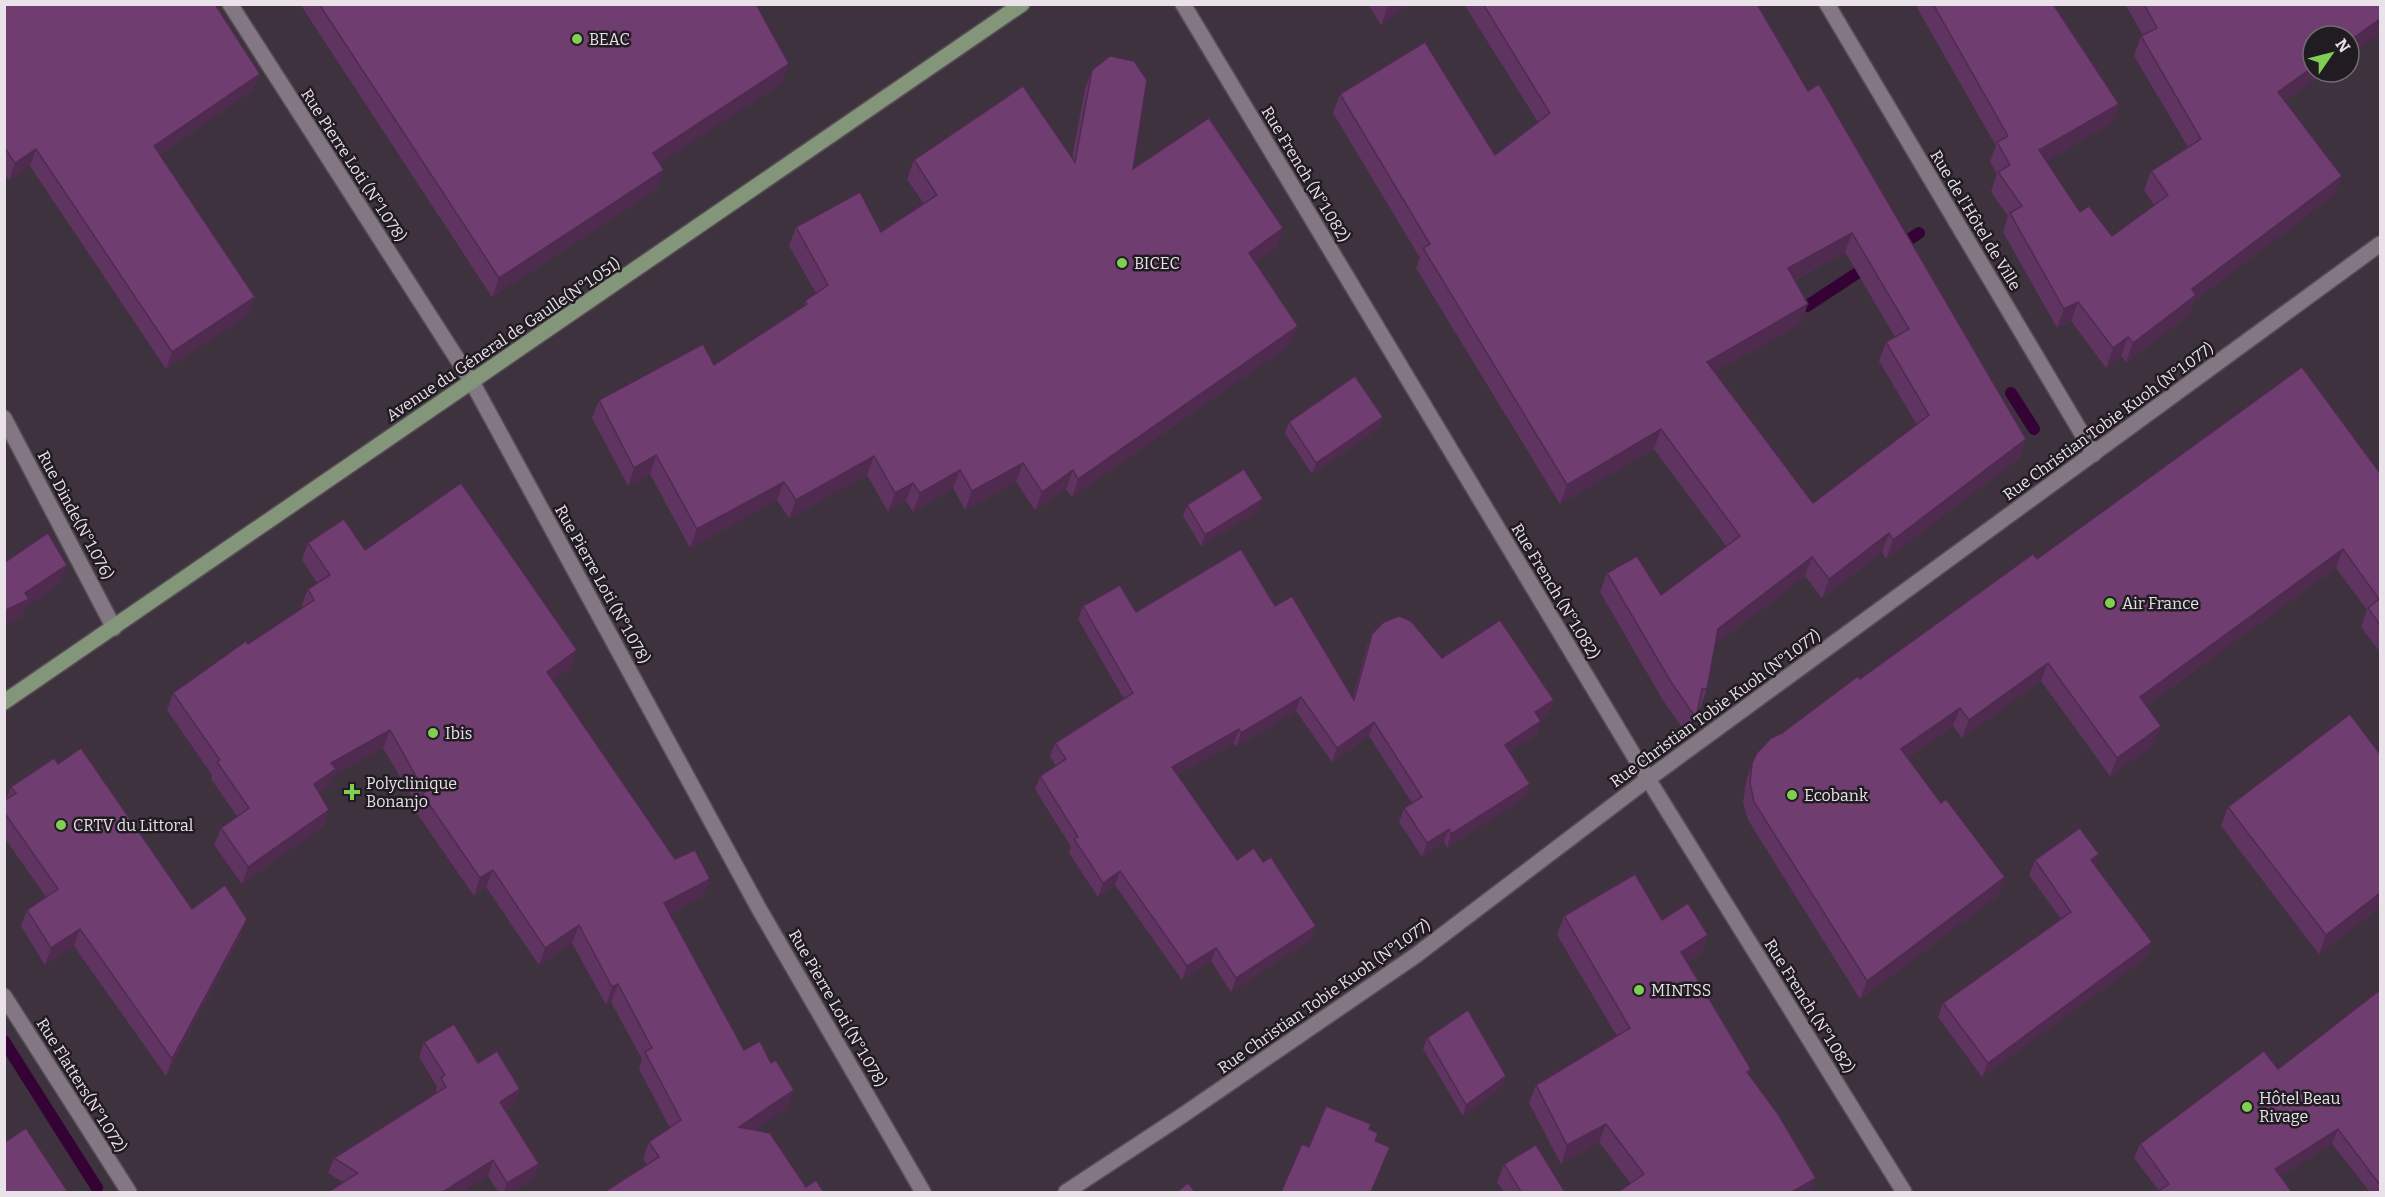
<svg xmlns="http://www.w3.org/2000/svg" width="2385" height="1197" viewBox="0 0 2385 1197" font-family="Bitter,serif">
  <style>
    .lines { fill: none; stroke-linecap: round; stroke-linejoin: round }
    .stream { stroke: #340235; stroke-width: 12 }
    .minor-casing { stroke: #574e57; stroke-width: 18 }
    .major-casing { stroke: #574e57; stroke-width: 18 }
    .minor { stroke: #847784; stroke-width: 15 }
    .major { stroke: #849679; stroke-width: 15 }
    .wall { fill: #603461; fill-rule: evenodd }
    .shaded-wall { fill: #4e2b4f }
    .building { fill: #703d71; stroke: #4e2b4f; stroke-width: 1.5; fill-rule: evenodd }
    .poi-dot { fill: #7fd052; stroke: #211c21; stroke-width: 2 }
    .labels { text-anchor: middle; stroke-width: 5; stroke-linejoin: round; paint-order: stroke }
    .poi-label { font-size: 16px; fill: #e9e2e9; stroke: #211c21; text-anchor: start }
    .street-label { font-size: 16px; fill: #e9e2e9; stroke: #211c21 }
  </style>
  <rect width="100%" height="100%" fill="#3d323d"/>
  <g class="lines">
    <g class="stream">
      <path d="M1896,248L1919,233"/>
      <path d="M1807,306L1871,264"/>
      <path d="M2011,393L2034,429"/>
      <path d="M4,1041L97,1188"/>
    </g>
    <defs>
      <g id="minor">
        <path d="M230,4L472,382L758,907L923,1192"/>
        <path d="M1183,4L1648,779L1904,1192"/>
        <path d="M1827,4L2094,454"/>
        <path d="M4,418L114,628"/>
        <path d="M4,996L129,1192"/>
        <path d="M1066,1192L1183,1115L1415,956L1648,779L2380,244"/>
      </g>
      <path id="major" d="M4,702L1022,4"/>
    </defs>
    <use href="#minor" class="minor-casing"/>
    <use href="#major" class="major-casing"/>
    <use href="#minor" class="minor"/>
    <use href="#major" class="major"/>
  </g>
  <g class="wall">
    <path d="M4,4L253,90L159,155L255,297L249,314L166,369L30,166L9,180L4,173Z"/>
    <path d="M300,4H756L782,83L659,163L657,189L492,297Z"/>
    <path d="M1368,4H1410L1381,25Z"/>
    <path d="M1464,4H1757L1808,91L2026,439L2019,458L1886,559L1882,552L1822,598L1805,576L1715,645L1707,689L1700,709L1698,708L1696,718L1689,737L1664,702L1600,592L1607,573L1661,595L1726,546L1654,449L1560,504L1416,268L1420,258L1333,113L1340,94L1495,155L1538,122ZM1845,252L1895,337L1886,342L1879,361L1917,425L1813,503L1715,372L1801,323L1808,304L1795,280Z"/>
    <path d="M1915,4H2053L2119,104L2112,123L2046,161L2080,212L2112,236L2154,205L2144,190L2151,171L2188,147L2134,56L2141,36L2143,35L2125,4H2380V33L2285,101L2334,195L2194,301L2189,315L2126,362L2121,356L2106,368L2071,321L2057,328L2003,232L2008,216L1991,192L1997,174L1990,161L1996,146Z"/>
    <path d="M1092,70L1133,169L1283,228L1277,247L1255,262L1291,344L1072,497L1066,489L1035,510L1016,482L965,510L953,488L913,512L906,501L888,512L867,475L789,518L777,500L690,548L650,474L628,486L592,418L599,400L714,365L803,306L805,301L816,293L789,246L796,227L881,232L924,204L907,179L914,160L1072,158L1085,89Z"/>
    <path d="M1383,417L1379,428L1312,474L1285,433L1289,422Z"/>
    <path d="M2380,473V652L2361,627L2367,610L2336,568L2147,705L2155,744L2110,776L2041,681L1962,738L1953,726L1908,758L1941,803L2005,877L1998,895L1860,999L1748,820L1743,802L1746,782L1752,763L1782,733L1860,679L2037,559Z"/>
    <path d="M1187,505L1259,510L1201,546L1183,516Z"/>
    <path d="M308,543L365,550L571,668L553,680L675,859L704,896L670,914L744,1050L787,1108L754,1130L806,1187L824,1192L647,1165L643,1159L649,1142L670,1128L639,1069L642,1059L611,1002L606,1005L572,943L539,965L486,887L474,896L416,812L418,807L383,748L333,776L329,786L319,793L329,810L323,827L242,884L214,845L221,828L237,816L211,779L212,775L167,710L173,693L248,644L302,608L301,607L308,589L317,583L302,560Z"/>
    <path d="M1083,606L1136,612L1275,606L1353,698L1367,647L1372,634L1442,658L1549,714L1540,720L1536,735L1509,752L1530,784L1525,797L1447,848L1444,842L1422,857L1399,822L1404,808L1412,803L1369,736L1332,762L1296,711L1236,747L1234,743L1177,775L1237,860L1311,939L1231,992L1211,961L1182,980L1115,885L1098,897L1069,853L1071,847L1035,789L1040,776L1056,766L1050,756L1055,743L1124,699L1078,619Z"/>
    <path d="M58,764L192,909L241,935L166,1076L74,946L45,965L21,926L27,910L46,897L4,837V801L6,800L11,787Z"/>
    <path d="M2228,807L2380,907L2319,954L2221,826Z"/>
    <path d="M2035,860L2095,865L2152,942L2147,957L1982,1077L1938,1017L1943,1003L2061,919L2029,875Z"/>
    <path d="M1564,916L1662,920L1708,935L1701,953L1687,962L1751,1069L1749,1074L1778,1114L1631,1184L1599,1142L1561,1164L1529,1103L1536,1085L1617,1036L1557,935Z"/>
    <path d="M2380,990V1192H2370L2332,1144L2281,1176L2292,1192H2158L2159,1191L2134,1158L2140,1144L2278,1069Z"/>
    <path d="M1427,1038L1506,1076L1502,1087L1463,1116L1423,1049Z"/>
    <path d="M424,1042L478,1063L515,1105L506,1110L539,1164L533,1180L512,1192H498L488,1176L343,1182L328,1173L334,1158L435,1094L437,1087L419,1057Z"/>
    <path d="M1504,1164L1565,1192H1504L1497,1182Z"/>
  </g>
  <g class="shaded-wall">
    <path d="M1390,4H1410L1381,25L1388,5Z"/>
    <path d="M2380,19V33L2349,56V41Z"/>
    <path d="M789,64L782,83L646,172L653,153Z"/>
    <path d="M2313,67V72H2326L2271,111L2278,92Z"/>
    <path d="M260,74L253,90L147,163L154,146Z"/>
    <path d="M2119,104L2112,123L2032,169L2039,150Z"/>
    <path d="M36,149L30,166L9,180L15,163Z"/>
    <path d="M664,170L657,189L492,297L499,278Z"/>
    <path d="M2342,176L2334,195L2194,301L2189,315L2126,362L2133,343L2192,289Z"/>
    <path d="M1283,228L1277,247L1242,271L1249,253Z"/>
    <path d="M1852,233L1845,252L1781,287L1788,268Z"/>
    <path d="M255,297L249,314L166,369L172,352Z"/>
    <path d="M2078,302L2071,321L2057,328L2064,309Z"/>
    <path d="M1808,304L1801,323L1700,381L1707,362Z"/>
    <path d="M1298,326L1291,344L1072,497L1078,479Z"/>
    <path d="M2128,337L2121,356L2106,368L2113,348Z"/>
    <path d="M1383,417L1379,428L1312,474L1316,463Z"/>
    <path d="M1661,429L1654,449L1560,504L1567,485Z"/>
    <path d="M2026,439L2019,458L1886,559L1893,540Z"/>
    <path d="M656,455L650,474L628,486L634,468Z"/>
    <path d="M874,456L867,475L789,518L796,500Z"/>
    <path d="M1023,463L1016,482L965,510L972,491Z"/>
    <path d="M960,470L953,488L913,512L920,493Z"/>
    <path d="M1073,470L1066,489L1035,510L1042,492Z"/>
    <path d="M784,482L777,500L690,548L697,529Z"/>
    <path d="M913,483L906,501L888,512L895,493Z"/>
    <path d="M1263,499L1259,510L1201,546L1205,535Z"/>
    <path d="M1889,533L1882,552L1822,598L1829,579Z"/>
    <path d="M2343,549L2336,568L2133,715L2140,697Z"/>
    <path d="M1812,557L1805,576L1711,648L1718,629Z"/>
    <path d="M67,565L60,584L26,607L22,617L4,626V611L25,593Z"/>
    <path d="M577,650L571,668L541,689L547,672Z"/>
    <path d="M2048,663L2041,681L1962,738L1969,720Z"/>
    <path d="M1301,697L1296,711L1236,747L1241,733Z"/>
    <path d="M1554,700L1549,714L1530,726L1535,712Z"/>
    <path d="M1960,708L1953,726L1895,767L1901,749Z"/>
    <path d="M1541,721L1536,735L1500,758L1505,745Z"/>
    <path d="M1374,722L1369,736L1332,762L1337,748Z"/>
    <path d="M2161,726L2155,744L2110,776L2117,758Z"/>
    <path d="M1239,729L1234,743L1167,781L1172,767Z"/>
    <path d="M390,730L383,748L333,776L329,786L307,802L314,784L331,763Z"/>
    <path d="M1530,784L1525,797L1447,848L1451,834Z"/>
    <path d="M329,810L323,827L242,884L248,867Z"/>
    <path d="M1449,829L1444,842L1422,857L1427,843Z"/>
    <path d="M2099,854L2094,869L2091,860Z"/>
    <path d="M493,870L486,887L474,896L480,878Z"/>
    <path d="M1120,871L1115,885L1098,897L1103,883Z"/>
    <path d="M2005,877L1998,895L1860,999L1867,981Z"/>
    <path d="M710,879L704,896L658,920L664,903Z"/>
    <path d="M2380,893V907L2319,954L2326,935Z"/>
    <path d="M247,919L241,935L166,1076L172,1059Z"/>
    <path d="M579,925L572,943L539,965L545,948Z"/>
    <path d="M1316,926L1311,939L1231,992L1236,978Z"/>
    <path d="M80,929L74,946L45,965L51,948Z"/>
    <path d="M1708,935L1701,953L1675,970L1681,952Z"/>
    <path d="M2152,942L2147,957L1982,1077L1988,1063Z"/>
    <path d="M1216,948L1211,961L1182,980L1187,966Z"/>
    <path d="M618,984L611,1002L606,1005L612,987Z"/>
    <path d="M1506,1076L1502,1087L1463,1116L1466,1105Z"/>
    <path d="M520,1089L515,1105L495,1117L500,1102Z"/>
    <path d="M794,1090L787,1108L733,1145L739,1127Z"/>
    <path d="M1606,1124L1599,1142L1561,1164L1567,1145Z"/>
    <path d="M2338,1129L2332,1144L2270,1183L2275,1169Z"/>
    <path d="M493,1160L488,1176L462,1192H443Z"/>
    <path d="M539,1164L533,1180L512,1192H504L507,1183Z"/>
    <path d="M1816,1178L1811,1192H1792Z"/>
  </g>
  <g class="building">
    <path d="M4,4H215L260,74L154,146L255,297L172,352L36,149L15,163L4,147Z"/>
    <path d="M319,4H756L789,64L653,153L664,170L499,278Z"/>
    <path d="M1483,4H1757L1808,91L1819,84L2026,439L1893,540L1889,533L1829,579L1812,557L1718,629L1707,689H1702L1696,718L1671,682L1607,573L1637,556L1661,595L1740,536L1661,429L1567,485L1423,248L1430,244L1340,94L1425,42L1495,155L1550,113ZM1852,233L1909,329L1886,342L1929,415L1813,503L1707,362L1808,304L1788,268Z"/>
    <path d="M1933,4H2053L2119,104L2039,150L2080,212L2089,206L2112,236L2168,195L2151,171L2201,139L2141,36L2157,28L2144,4H2380V19L2349,41V36H2313V67L2278,92L2342,176L2192,289L2196,295L2133,343L2128,337L2113,348L2078,302L2064,309L2010,213L2022,206L1998,172L2010,165L1997,142L2008,136Z"/>
    <path d="M1110,56L1134,61L1147,80L1133,169L1209,118L1283,228L1249,253L1298,326L1078,479L1073,470L1042,492L1023,463L972,491L960,470L920,493L913,483L895,493L874,456L796,500L784,482L697,529L656,455L634,468L599,400L703,344L714,365L807,304L805,301L828,285L796,227L860,192L881,232L937,195L914,160L1023,86L1075,162L1092,70Z"/>
    <path d="M2302,367L2380,473V625L2368,608L2379,599L2343,549L2140,697L2161,726L2117,758L2048,663L1969,720L1960,708L1901,749L1941,803L1946,799L2005,877L1867,981L1754,802L1750,783L1752,763L1757,753L1771,738L1782,733L1858,676L1860,679L2033,554L2037,559Z"/>
    <path d="M1355,376L1383,417L1316,463L1289,422Z"/>
    <path d="M1244,469L1263,499L1205,535L1187,505Z"/>
    <path d="M461,483L577,650L547,672L675,859L695,850L710,879L664,903L744,1050L760,1041L771,1063L776,1060L794,1090L739,1127L770,1133L806,1187L816,1180L824,1192H604L659,1157L649,1142L681,1120L645,1052L652,1048L618,984L612,987L579,925L545,948L493,870L480,878L422,794L425,792L390,730L331,763L336,769L314,784L329,810L248,867L221,828L249,808L217,762L220,760L173,693L246,641L248,644L314,600L308,589L330,575L308,543L344,519L365,550Z"/>
    <path d="M48,533L67,565L25,593L29,599L4,611V563Z"/>
    <path d="M1241,549L1275,606L1292,596L1354,700L1372,634L1384,622L1399,616L1411,621L1442,658L1500,620L1554,700L1535,712L1541,721L1505,745L1530,784L1451,834L1449,829L1427,843L1404,808L1422,797L1374,722L1337,748L1301,697L1241,733L1239,729L1172,767L1237,860L1254,848L1263,862L1271,857L1316,926L1236,978L1216,948L1187,966L1120,871L1103,883L1074,839L1078,837L1040,776L1066,759L1055,743L1133,693L1083,606L1120,585L1136,612Z"/>
    <path d="M2350,714L2380,754V893L2326,935L2228,807Z"/>
    <path d="M81,748L192,909L225,885L247,919L172,1059L80,929L51,948L27,910L58,889L4,812V801L16,793L11,787L54,758L58,764Z"/>
    <path d="M2080,828L2099,854L2091,860L2152,942L1988,1063L1943,1003L2071,912L2035,860Z"/>
    <path d="M1635,874L1662,920L1688,903L1708,935L1681,952L1751,1069L1747,1072L1778,1114L1816,1178L1792,1192H1618L1644,1174L1606,1124L1567,1145L1536,1085L1630,1028L1564,916Z"/>
    <path d="M2380,990V1185L2338,1129L2275,1169L2292,1192H2160L2159,1191L2169,1184L2140,1144L2264,1051L2278,1069Z"/>
    <path d="M1468,1010L1506,1076L1466,1105L1427,1038Z"/>
    <path d="M454,1024L478,1063L497,1051L520,1089L500,1102L539,1164L507,1183L493,1160L443,1192H328L358,1173L334,1158L446,1087L441,1078L445,1075L424,1042Z"/>
    <path d="M1326,1106L1371,1124L1369,1129L1378,1133L1375,1141L1390,1147L1371,1192H1281L1302,1144L1309,1147Z"/>
    <path d="M26,1128L68,1192H4V1143Z"/>
    <path d="M1536,1145L1565,1192H1521L1504,1164Z"/>
    <path d="M1188,1183L1195,1192H1177Z"/>
  </g>
  <g class="poi-dot">
    <circle cx="577" cy="39" r="6"/>
    <circle cx="1122" cy="263" r="6"/>
    <circle cx="2110" cy="603" r="6"/>
    <circle cx="433" cy="733" r="6"/>
    <path d="M349 783h6v6h6v6h-6v6h-6v-6h-6v-6h6z"/>
    <circle cx="1792" cy="795" r="6"/>
    <circle cx="61" cy="825" r="6"/>
    <circle cx="1639" cy="990" r="6"/>
    <circle cx="2247" cy="1107" r="6"/>
  </g>
  <g class="labels">
    <g class="poi-label">
      <text x="589" y="45">BEAC</text>
      <text x="1134" y="269">BICEC</text>
      <text x="2122" y="609">Air France</text>
      <text x="445" y="739">Ibis</text>
      <text x="366" y="789">Polyclinique<tspan x="366" dy="18">Bonanjo</tspan></text>
      <text x="1804" y="801">Ecobank</text>
      <text x="73" y="831">CRTV du Littoral</text>
      <text x="1651" y="996">MINTSS</text>
      <text x="2259" y="1104">Hôtel Beau<tspan x="2259" dy="18">Rivage</tspan></text>
    </g>
    <g class="street-label">
      <text transform="translate(354 165) rotate(57)" y="6">Rue Pierre Loti (N°1.078)</text>
      <text transform="translate(1306 174) rotate(59)" y="6">Rue French (N°1.082)</text>
      <text transform="translate(1976 220) rotate(59)" y="6">Rue de l'Hôtel de Ville</text>
      <text transform="translate(503 339) rotate(-34)" y="6">Avenue du Géneral de Gaulle(N°1.051)</text>
      <text transform="translate(2108 421) rotate(-36)" y="6">Rue Christian Tobie Kuoh (N°1.077)</text>
      <text transform="translate(76 515) rotate(62)" y="6">Rue Dinde(N°1.076)</text>
      <text transform="translate(603 584) rotate(61)" y="6">Rue Pierre Loti (N°1.078)</text>
      <text transform="translate(1556 591) rotate(59)" y="6">Rue French (N°1.082)</text>
      <text transform="translate(1715 708) rotate(-36)" y="6">Rue Christian Tobie Kuoh (N°1.077)</text>
      <text transform="translate(1324 996) rotate(-35)" y="6">Rue Christian Tobie Kuoh (N°1.077)</text>
      <text transform="translate(1810 1006) rotate(58)" y="6">Rue French (N°1.082)</text>
      <text transform="translate(838 1008) rotate(60)" y="6">Rue Pierre Loti (N°1.078)</text>
      <text transform="translate(82 1085) rotate(58)" y="6">Rue Flatters(N°1.072)</text>
    </g>
  </g>
  <rect width="2385" height="1197" fill="none" stroke="#e9e2e9" stroke-width="12"/>
  <g transform="translate(2331 54) rotate(55)"><circle r="28" fill="#211c21" stroke="#716b71" stroke-width="1.5"/>
  <path d="M0-4.5L10 22L0 15L-10 22Z" fill="#7fd052"/>
  <text y="-9" font-size="16" font-weight="bold" text-anchor="middle" fill="#e9e2e9">N</text>
  </g>
</svg>
